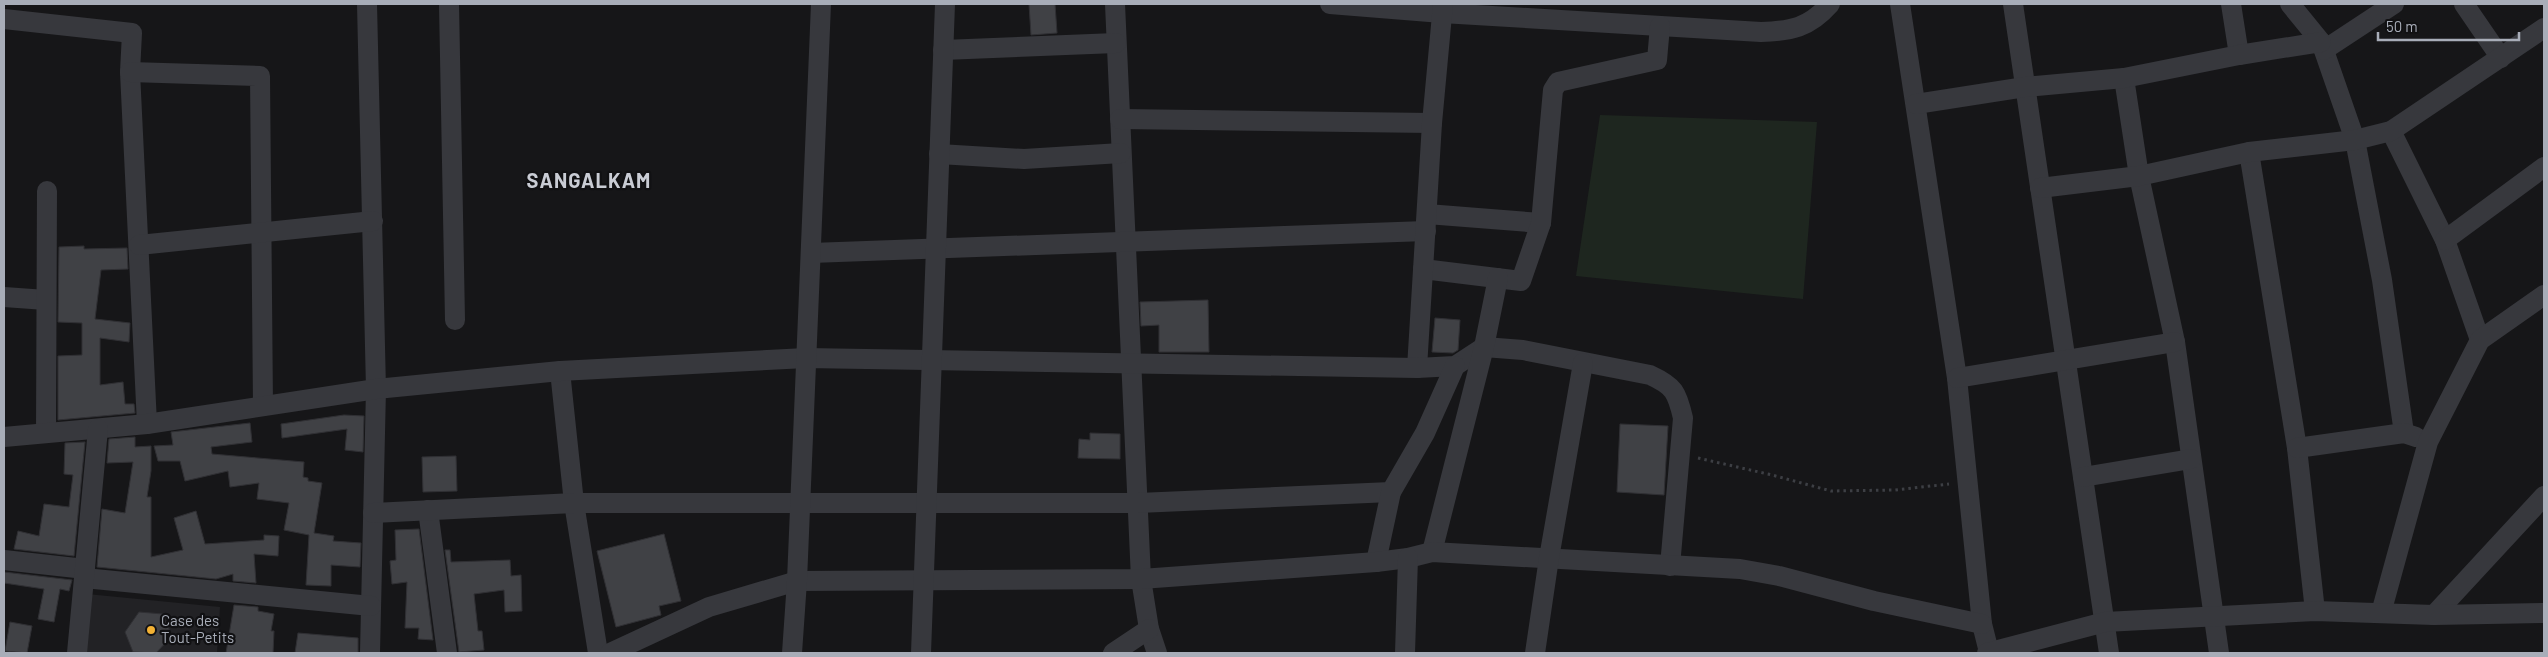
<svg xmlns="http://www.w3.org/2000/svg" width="2548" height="657" viewBox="0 0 2548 657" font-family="Barlow,sans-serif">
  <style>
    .built { fill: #222225 }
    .green { fill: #1e261f }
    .building { fill: #404145; stroke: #303034 }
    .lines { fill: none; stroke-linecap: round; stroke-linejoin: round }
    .path { stroke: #3d3f44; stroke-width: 3; stroke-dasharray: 2.5 4; stroke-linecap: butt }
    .minor { stroke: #37383d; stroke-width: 20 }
    .poi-dot { fill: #f2b134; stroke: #111113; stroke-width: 2 }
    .labels { text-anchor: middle; stroke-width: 4.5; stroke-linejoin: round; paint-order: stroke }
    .poi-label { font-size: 15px; fill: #a8adb8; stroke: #111113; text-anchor: start }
    .district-label { font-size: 20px; font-weight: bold; letter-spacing: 1px; fill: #c9ccd4; stroke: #111113 }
  </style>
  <rect width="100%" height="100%" fill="#161618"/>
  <path class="built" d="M87,594L220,607L217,653H82Z"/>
  <path class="green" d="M1600,115L1817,122L1803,299L1576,276Z"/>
  <g class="building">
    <path d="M1029,4H1055L1057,33L1031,35Z"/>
    <path d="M84,246V249L127,248L128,269L101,270L95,319L130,323L129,342L100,338V385L123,382L125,404H134L135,413L58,420V356L82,355V323L58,322L59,247Z"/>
    <path d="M1208,300L1209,352H1159V325L1141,326L1140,302Z"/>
    <path d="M1435,318L1460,320L1458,350L1453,353L1432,352Z"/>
    <path d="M344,415L364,416L363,452L345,450L347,429L282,438L281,424Z"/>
    <path d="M250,423L252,442L211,447L212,454L304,462L303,477L308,478V481L322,483L314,533L334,536L333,541L361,543L360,567L331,565V586L306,585L309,535L284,530L289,503L257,499L259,483L230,487L228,471L185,481L180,461H158L154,446L173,445L171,432Z"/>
    <path d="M1620,424L1668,426L1664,495L1617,492Z"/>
    <path d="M1090,433L1120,434V459L1078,458L1079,439L1090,440Z"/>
    <path d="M135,437V447L151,446V471L147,497H151V557L183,550L174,518L196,511L205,544L264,540V535L279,536L278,556L254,554L256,583L233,581V574L216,579L97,567L102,509L125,513L133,462L107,463L109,439Z"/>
    <path d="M85,442L74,556L14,549L18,531L39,536L44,504L69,507L73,475L64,474L65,443Z"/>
    <path d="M456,456L457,491L423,492L422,457Z"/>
    <path d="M419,529L433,640L418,639L419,628H405L407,582L392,584L390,561L396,560L395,530Z"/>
    <path d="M664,534L681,601L659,606L661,615L616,627L597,551Z"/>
    <path d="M445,550H450L451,562L510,560L511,576L521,575L522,611L505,612L504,590L474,594L478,631H482L484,650L459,652Z"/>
    <path d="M4,572L72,580L69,591L60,589L54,622L38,619L44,589L4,583Z"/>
    <path d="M234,605L258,607V611L274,614L271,631H274L273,653H226Z"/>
    <path d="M139,612L163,614L172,636L156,653L133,652L125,632Z"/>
    <path d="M10,622L32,626L27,653L5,651Z"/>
    <path d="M298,633L358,638V653H295Z"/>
  </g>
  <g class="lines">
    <path class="path" d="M1698,458L1772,475L1831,491L1895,490L1949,484"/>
    <g class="minor">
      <path d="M367,4L376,389L370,653"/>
      <path d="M449,4L455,320"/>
      <path d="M1115,4L1141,579L1149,629L1157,653"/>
      <path d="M1330,4L1442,13L1761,32C1791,31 1809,28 1830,4"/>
      <path d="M1900,4L1957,378L1982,624L1989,652"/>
      <path d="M2013,4L2109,653"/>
      <path d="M2231,4L2239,55"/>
      <path d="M2290,4L2321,42L2355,140L2382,280L2404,433"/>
      <path d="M2464,4L2501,58"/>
      <path d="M4,19L132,33L130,72L147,424"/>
      <path d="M943,50L1116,43"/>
      <path d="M2324,50L2394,4"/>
      <path d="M130,72L260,76L263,406"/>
      <path d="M2124,78L2139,176L2175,342L2219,653"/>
      <path d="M1916,104L2025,87L2124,78L2239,55L2321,42"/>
      <path d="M1120,119L1432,123"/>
      <path d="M2391,131L2445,240L2480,340"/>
      <path d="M2249,152L2297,448L2315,611"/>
      <path d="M939,154L1024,159L1121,153"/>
      <path d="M2040,188L2139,176L2249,152L2355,140L2391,131L2544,28"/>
      <path d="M1427,214L1541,223"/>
      <path d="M2445,240L2544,167"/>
      <path d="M139,245L373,221"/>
      <path d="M811,253L1426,231"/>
      <path d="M1423,269L1521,281L1541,223L1553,90L1558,82L1657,60L1660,26"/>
      <path d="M4,297L46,300"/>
      <path d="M1417,368L1432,123L1443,4"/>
      <path d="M560,371L574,503L598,653"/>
      <path d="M1957,378L2175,342"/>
      <path d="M46,433L47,191"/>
      <path d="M4,437L147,424L376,389L560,371L806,358L1417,368L1455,366L1484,347L1523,350L1650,375C1674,386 1677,392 1683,418L1670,566"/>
      <path d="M2297,448L2404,433L2416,437"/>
      <path d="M2083,477L2191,459"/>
      <path d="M428,510L447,653"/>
      <path d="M373,513L574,503H1138L1391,492"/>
      <path d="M1432,552L1484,347L1498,278"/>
      <path d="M4,560L85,569"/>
      <path d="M1376,562L1391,492L1425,433L1455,366"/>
      <path d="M84,578L371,606"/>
      <path d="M2381,613L2428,442L2480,340L2544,295"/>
      <path d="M2434,615L2544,496"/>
      <path d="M77,653L98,429"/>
      <path d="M610,653L709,607L797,581L1141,579L1376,562L1408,558L1432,552L1740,569L1779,576L1874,601L1982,624"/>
      <path d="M792,653L797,581L821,4"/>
      <path d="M921,653L945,4"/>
      <path d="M1113,653L1149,629"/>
      <path d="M1405,653L1408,558"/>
      <path d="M1535,653L1549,558L1583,363"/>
      <path d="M1987,653L2105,622L2315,611L2434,615L2544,613"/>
    </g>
  </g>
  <circle class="poi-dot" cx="151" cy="630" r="5"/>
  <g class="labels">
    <g class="poi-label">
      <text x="161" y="626">Case des<tspan x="161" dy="17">Tout-Petits</tspan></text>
    </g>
    <g class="district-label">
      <text x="589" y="188">SANGALKAM</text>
    </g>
  </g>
  <rect width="2548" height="657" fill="none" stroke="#a8adb8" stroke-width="10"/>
  <path d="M2378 32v8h141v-8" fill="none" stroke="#a8adb8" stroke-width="2.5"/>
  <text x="2386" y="32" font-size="15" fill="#a8adb8" stroke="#111113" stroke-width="4" paint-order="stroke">50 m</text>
</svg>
